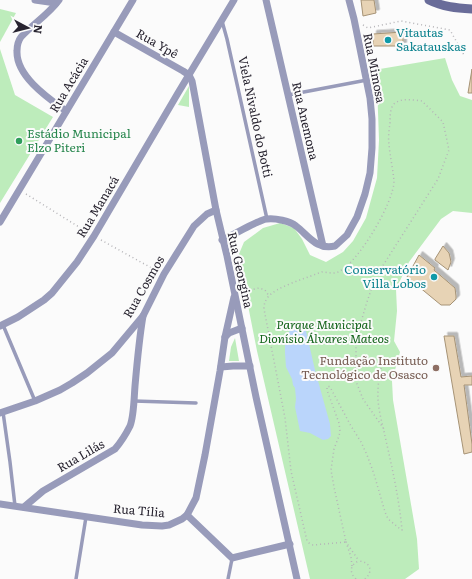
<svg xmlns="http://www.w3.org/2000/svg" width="472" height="579" viewBox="0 0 472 579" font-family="Literata,serif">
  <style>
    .green { fill: #bdecbb }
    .water { fill: #bad5fb }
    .building { fill: #e7d3b5; stroke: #a69376; filter: url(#shadow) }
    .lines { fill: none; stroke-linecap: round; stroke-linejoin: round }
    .path { stroke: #b5b4b8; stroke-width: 1.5; stroke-dasharray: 1 3; stroke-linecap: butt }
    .lane { stroke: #989bba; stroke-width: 3.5 }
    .street { stroke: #989bba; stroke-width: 7 }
    .secondary { stroke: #696c99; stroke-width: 9 }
    .culture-dot { fill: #0f9aa8; stroke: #fbfbfb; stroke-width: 1.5 }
    .leisure-dot { fill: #2e9e5b; stroke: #fbfbfb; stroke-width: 1.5 }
    .education-dot { fill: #8d6e63; stroke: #fbfbfb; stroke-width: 1.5 }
    .labels { text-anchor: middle; stroke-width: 4; stroke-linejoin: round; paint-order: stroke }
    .culture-label { font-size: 12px; fill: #0d838f; stroke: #fbfbfb; text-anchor: start }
    .street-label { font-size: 12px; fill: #27232f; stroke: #fbfbfb }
    .leisure-label { font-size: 12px; fill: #27864d; stroke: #fbfbfb; text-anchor: start }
    .park-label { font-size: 12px; font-style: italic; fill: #126319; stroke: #fbfbfb }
    .education-label { font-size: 12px; fill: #785e54; stroke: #fbfbfb; text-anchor: end }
  </style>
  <defs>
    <filter id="shadow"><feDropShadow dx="3.5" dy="-3.5" stdDeviation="0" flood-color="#0004"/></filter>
  </defs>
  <rect width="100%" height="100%" fill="#fbfbfb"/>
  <g class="green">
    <path d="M0,9L16,13L0,42Z"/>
    <path d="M0,49L15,95L53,117L0,203Z"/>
    <path d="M445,58L452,80L460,96L472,100V213L453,211L441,219L409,262L396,289L397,311L394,341L400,352L392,381L393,400L417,539L419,569L405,579H310L257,351L241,270L239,254L244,242L263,228L280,223L294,228L302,239L310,255L326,262L343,252L353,241L366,218L377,178L379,140L377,84L374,70Z"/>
    <path d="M189,86V107L178,105Z"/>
    <path d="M235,338L239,361H229L231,347Z"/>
  </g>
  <path class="water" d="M295,323L300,324L306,331L315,370L330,424L331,436L328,439L323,440L310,433L300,431L295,407L296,399L295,388L293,385L292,379L286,367L285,353V341L290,330L289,326Z"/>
  <g class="building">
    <path d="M361,0H374L376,13L363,16Z"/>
    <path d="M403,32V46H373V34Z"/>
    <path d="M472,69V93H468Z"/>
    <path d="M443,246L449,253L450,257L451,262L448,270L435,260V259Z"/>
    <path d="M419,255L435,268L434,270L455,288L456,296V299L450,305H441L407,277Z"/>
    <path d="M444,336H454L461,377L472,376V385H464L472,444V452L464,454Z"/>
  </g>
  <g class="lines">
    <g class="path">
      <path d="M363,25L368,28L401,21L450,30L464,55"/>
      <path d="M26,194L87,232"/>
      <path d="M101,240L157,271"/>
      <path d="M242,292L259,288L265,290L269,296"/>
      <path d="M382,364C380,373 378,382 378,391C377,406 382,422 385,436C392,467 399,498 402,530L399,528L388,519L385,512L374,474L367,455L361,442L351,426L330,387L328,386L327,387V390L339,423L340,431L339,436L334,449L331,470L334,487L346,542L313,545L309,543L307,541L291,471L285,418L264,309C264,304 265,301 268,297C276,287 304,279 316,274C318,273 320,273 322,272C328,272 334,275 340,271C359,261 394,202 394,181C393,169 390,157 389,144C388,138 389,130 390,123C390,117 390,110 393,105C400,97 413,100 422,101L443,122L449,150L438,179L375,278L366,305L359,329L356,348V365L357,384L363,399L384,429"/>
      <path d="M352,566L351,557L346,542L359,561"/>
      <path d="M356,579C349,573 350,564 359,561C370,562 374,571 365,579"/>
    </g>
    <g class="lane">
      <path d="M222,21L227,39L267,219"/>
      <path d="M288,95L367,80"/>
      <path d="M3,325L35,401"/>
      <path d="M134,401L196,403"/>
      <path d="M3,412L10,462L15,506"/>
      <path d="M76,579L86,517"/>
      <path d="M228,579L232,559"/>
    </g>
    <g class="street">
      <path d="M35,0L56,3"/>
      <path d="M59,0C49,14 33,24 21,37C18,41 17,47 17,51C16,76 48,98 66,111"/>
      <path d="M266,0L323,246"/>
      <path d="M114,32L183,71L189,75L192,81L216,210L227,256L256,397L297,579"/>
      <path d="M0,222L133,0"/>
      <path d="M222,240C235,234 246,227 258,222C261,221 264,219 267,219C275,218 290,221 296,226C309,236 316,250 335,246L347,235L357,217L365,194L370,173L372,148V119L370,98L354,19L349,0"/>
      <path d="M0,326L18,317L44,300L52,293L77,262L94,236L178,93L234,0"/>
      <path d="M225,337L229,333L242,328"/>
      <path d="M221,367L233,366H250"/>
      <path d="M0,413L35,401L60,390L72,383L87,373L112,353L143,316L164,274L194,226L207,214L216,210"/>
      <path d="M0,504L142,525L162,526L169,525L182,519L187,515L196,498L205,455L220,371L225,337L234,297"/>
      <path d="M24,507L43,491L115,449C121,442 126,434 130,426C134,416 134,398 135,386C137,363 139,340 143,316"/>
      <path d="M187,515L232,558L290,544"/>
    </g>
    <path class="secondary" d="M429,0C443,7 457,8 472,9"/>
  </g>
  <g class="culture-dot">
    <circle cx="388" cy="40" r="4"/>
    <circle cx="434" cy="277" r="4"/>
  </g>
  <circle class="leisure-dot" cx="19" cy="141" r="4"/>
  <circle class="education-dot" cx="436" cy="368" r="4"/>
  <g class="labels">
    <g class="culture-label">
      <text x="396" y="37">Vitautas<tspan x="396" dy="14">Sakatauskas</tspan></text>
      <text x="426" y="274" text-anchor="end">Conservatório<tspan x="426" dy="14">Villa Lobos</tspan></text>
    </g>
    <g class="street-label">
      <text transform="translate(157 44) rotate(30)" y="4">Rua Ypê</text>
      <text transform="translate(374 68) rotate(79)" y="4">Rua Mimosa</text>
      <text transform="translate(69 85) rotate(-59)" y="4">Rua Acácia</text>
      <text transform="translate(255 117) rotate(78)" y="4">Viela Nivaldo do Botti</text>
      <text transform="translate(305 121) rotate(77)" y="4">Rua Anemona</text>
      <text transform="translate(98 207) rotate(-59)" y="4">Rua Manacá</text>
      <text transform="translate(240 270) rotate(77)" y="4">Rua Georgina</text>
      <text transform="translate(144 287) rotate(-60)" y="4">Rua Cosmos</text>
      <text transform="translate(81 456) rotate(-30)" y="4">Rua Lilás</text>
      <text transform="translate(139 511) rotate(5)" y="4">Rua Tília</text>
    </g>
    <g class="leisure-label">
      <text x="27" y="138">Estádio Municipal<tspan x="27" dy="14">Elzo Piteri</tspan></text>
    </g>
    <g class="park-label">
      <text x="324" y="329">Parque Municipal<tspan x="324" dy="14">Dionísio Álvares Mateos</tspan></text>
    </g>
    <g class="education-label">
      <text x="428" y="365">Fundação Instituto<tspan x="428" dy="14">Tecnológico de Osasco</tspan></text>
    </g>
  </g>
  <g transform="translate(28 28) rotate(97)" stroke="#fbfbfb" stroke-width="3" paint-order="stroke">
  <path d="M0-3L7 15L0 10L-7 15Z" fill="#27232f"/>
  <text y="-6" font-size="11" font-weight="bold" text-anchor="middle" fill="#27232f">N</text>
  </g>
</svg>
